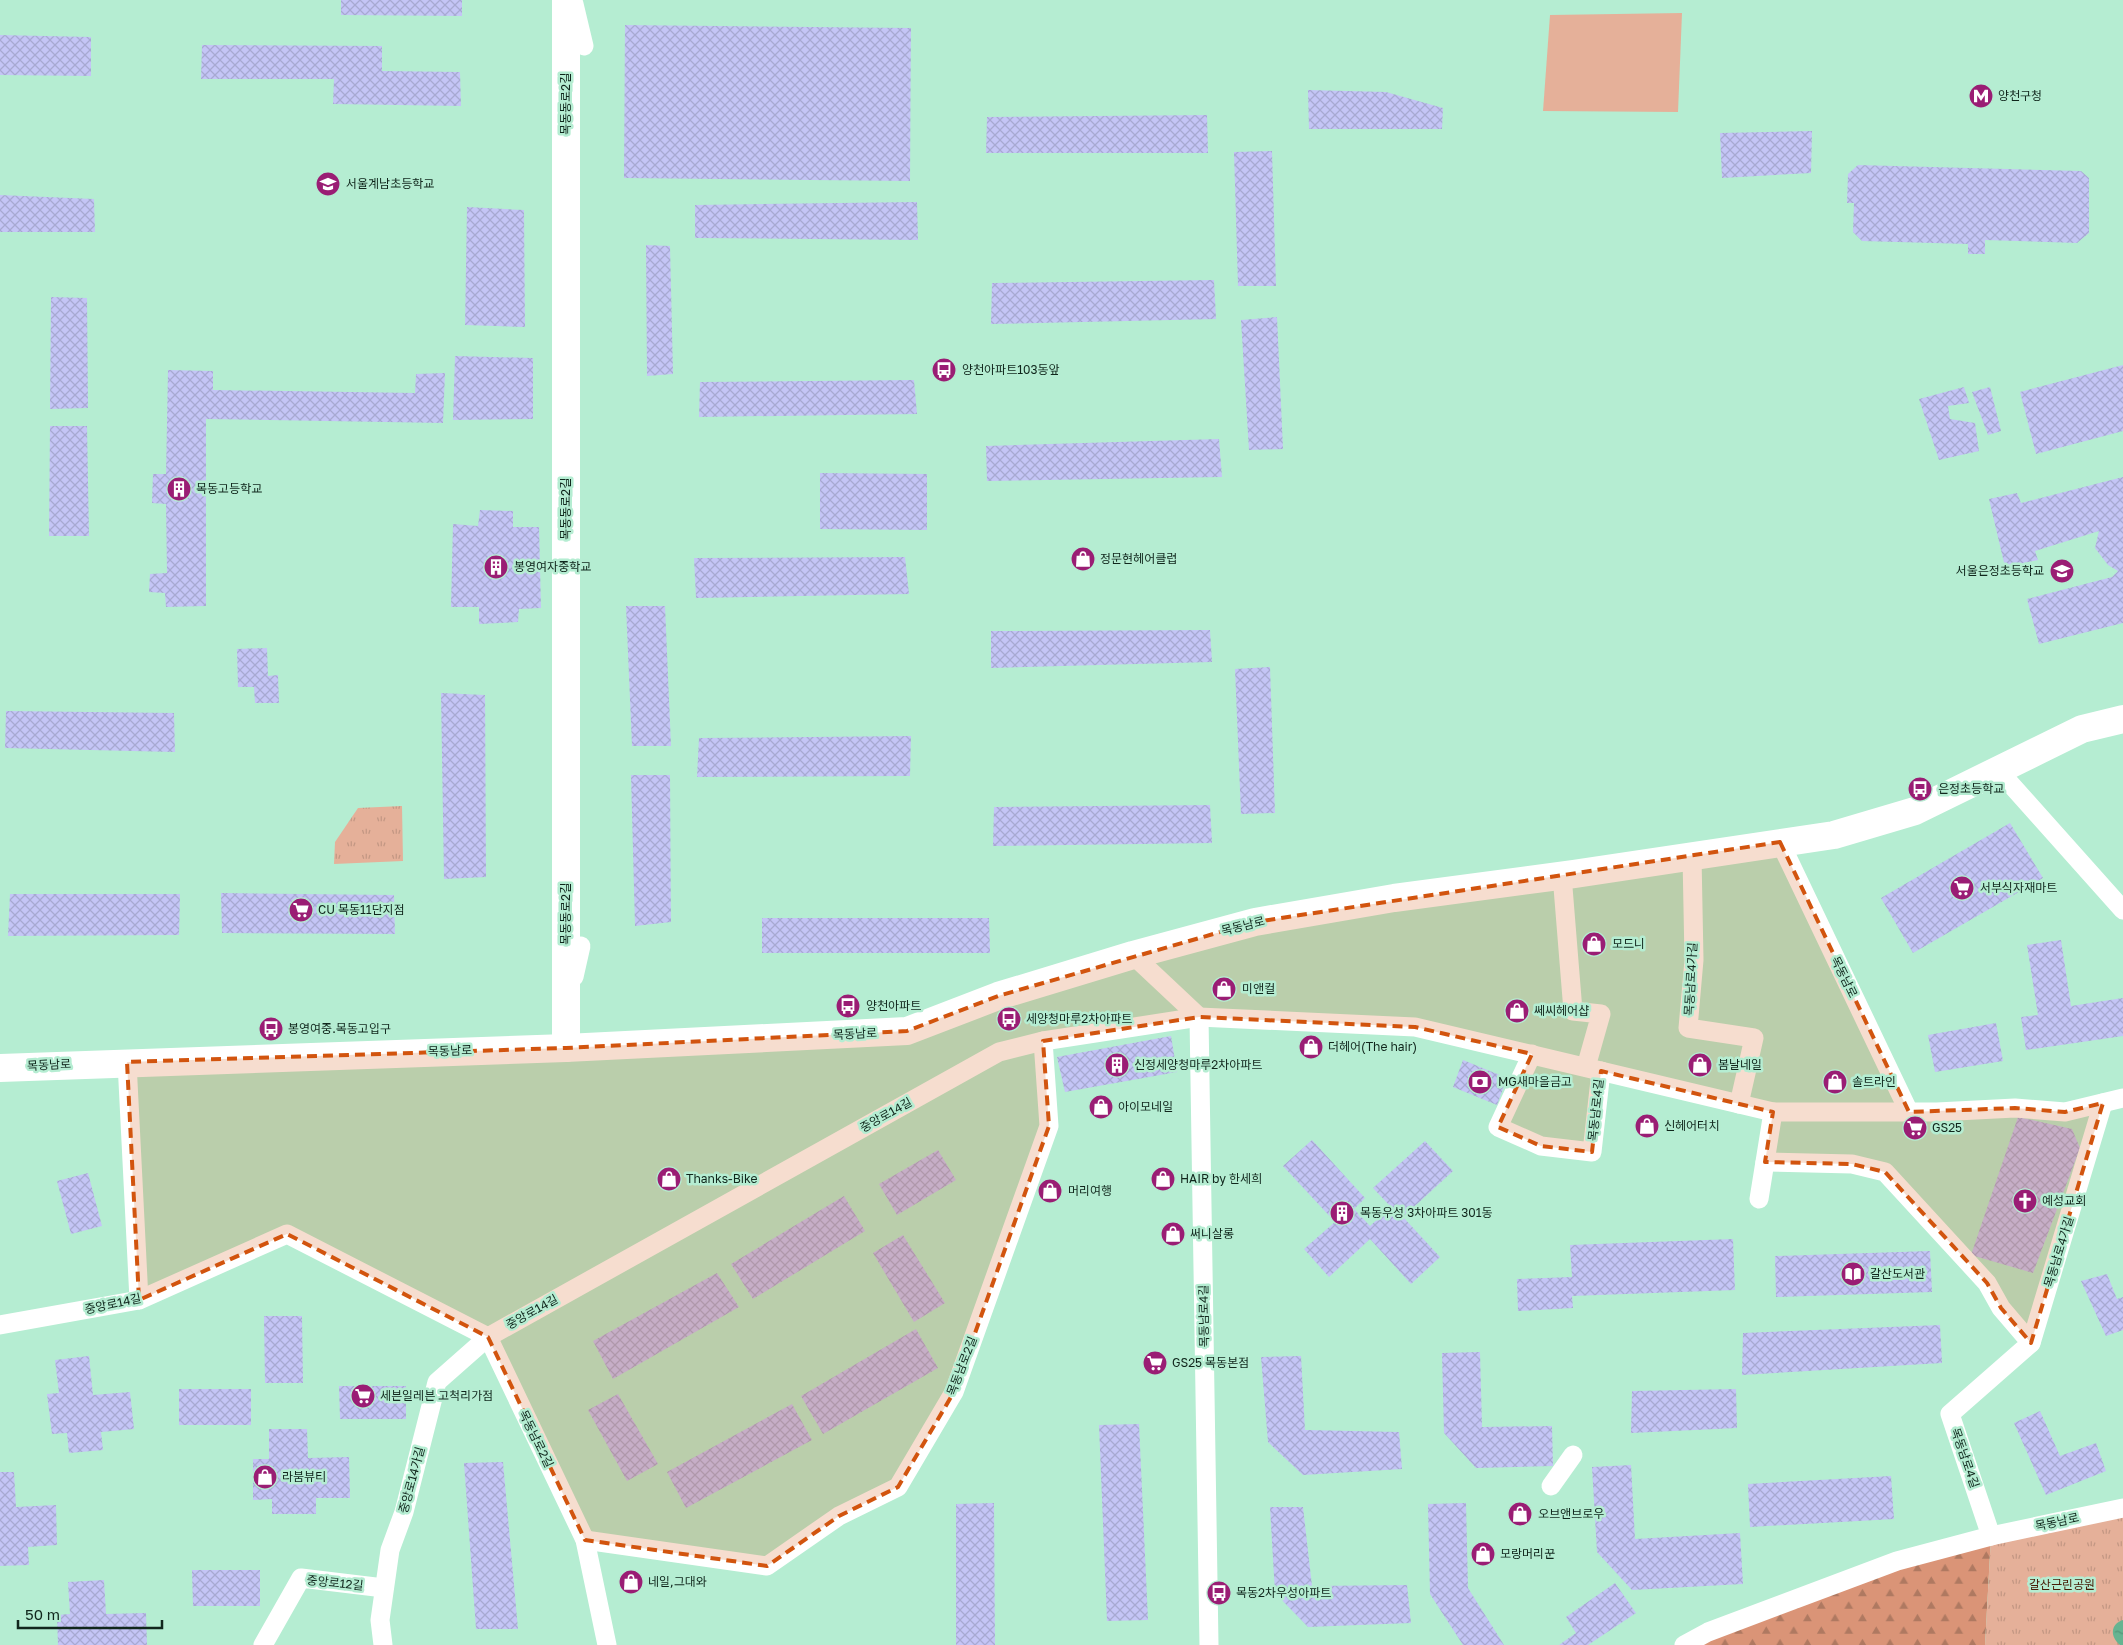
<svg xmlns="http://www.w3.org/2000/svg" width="2123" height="1645" viewBox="0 0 2123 1645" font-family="'Golos Text','Noto Sans KR',sans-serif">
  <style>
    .green { fill: #e5b099 }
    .forest { fill: url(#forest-firs) }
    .park { fill: url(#park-tufts) }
    .water { fill: url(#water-ripples) }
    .building { fill: url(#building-cross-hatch) }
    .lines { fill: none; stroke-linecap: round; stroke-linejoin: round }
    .street { stroke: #fff; stroke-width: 19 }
    .secondary { stroke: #fff; stroke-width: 28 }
    .marked { fill: #d2540e; fill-opacity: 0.2; stroke: #d2540e; stroke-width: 4; stroke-dasharray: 10 6; stroke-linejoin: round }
    .labels { text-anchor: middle; stroke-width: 5; stroke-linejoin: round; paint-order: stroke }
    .poi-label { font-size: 12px; fill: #10261c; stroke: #b5edd2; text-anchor: start }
    .street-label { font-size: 12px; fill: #10261c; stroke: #b5edd2 }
    .park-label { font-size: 12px; fill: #481c07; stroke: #b5edd2 }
  </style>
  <defs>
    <pattern id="forest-firs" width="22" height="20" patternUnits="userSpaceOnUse" patternTransform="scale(1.25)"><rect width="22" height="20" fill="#da9477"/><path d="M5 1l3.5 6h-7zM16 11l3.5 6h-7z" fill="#af7961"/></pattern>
    <pattern id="park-tufts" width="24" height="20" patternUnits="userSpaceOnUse" patternTransform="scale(1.25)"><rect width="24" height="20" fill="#e5b099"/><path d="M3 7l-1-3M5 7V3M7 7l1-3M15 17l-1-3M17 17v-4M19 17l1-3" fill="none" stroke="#c39783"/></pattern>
    <pattern id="water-ripples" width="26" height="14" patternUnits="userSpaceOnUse" patternTransform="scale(1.25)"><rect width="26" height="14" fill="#65b491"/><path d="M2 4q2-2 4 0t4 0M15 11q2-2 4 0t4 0" fill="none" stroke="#529276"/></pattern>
    <pattern id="building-cross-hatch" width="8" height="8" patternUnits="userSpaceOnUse" patternTransform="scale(1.25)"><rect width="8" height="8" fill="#c4c5f6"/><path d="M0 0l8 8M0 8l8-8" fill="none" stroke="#a7a9d2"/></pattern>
  </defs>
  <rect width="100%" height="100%" fill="#b5edd2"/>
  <path class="green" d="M1682,13L1678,112L1543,111L1550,15Z"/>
  <path class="forest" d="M1991,1536L1985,1645H1684Z"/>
  <g class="park">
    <path d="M402,806L403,861L334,864L335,842L358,808Z"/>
    <path d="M2123,1514V1645H1985L1991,1536Z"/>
  </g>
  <path class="water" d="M2123,1620V1645H2120C2110,1637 2110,1624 2123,1620Z"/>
  <g class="building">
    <path d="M341,0H462V16L341,15Z"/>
    <path d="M625,25L911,28L910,181L624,178Z"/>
    <path d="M0,35L91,37V76L0,75Z"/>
    <path d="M202,45L382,46V71L460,72L461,106L333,104L334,79H201Z"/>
    <path d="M1308,90L1386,92L1443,108L1442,129H1309Z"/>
    <path d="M1207,115L1208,153H986L987,117Z"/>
    <path d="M1812,131L1811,173L1722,178L1720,133Z"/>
    <path d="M1272,151L1276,286H1238L1234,152Z"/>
    <path d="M1858,165L2081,171L2089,178V233L2077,243L1985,240V254H1968V244L1862,241L1853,232L1854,203H1847L1848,174Z"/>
    <path d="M0,195L94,199L95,232H0Z"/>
    <path d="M917,202L918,240L695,238V205Z"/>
    <path d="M467,207L524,210L525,327L465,325Z"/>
    <path d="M646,245L670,246L673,374L647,376Z"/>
    <path d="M1214,280L1216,319L991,324L992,283Z"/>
    <path d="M51,297L87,298L88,408L50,409Z"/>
    <path d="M1277,317L1283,449L1249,450L1241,320Z"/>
    <path d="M455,356L533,358V419L453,420Z"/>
    <path d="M2123,365V431L2036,454L2020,392Z"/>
    <path d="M168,370L213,371V390L415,393L416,374L445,373L443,423L206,419V606L166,607L165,593L149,592L150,574L167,573L166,504L152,503L153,474H166Z"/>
    <path d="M914,380L917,414L699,417L700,382Z"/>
    <path d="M1964,387L1969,403L1948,406L1950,419L1975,423L1979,451L1939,460L1919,399Z"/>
    <path d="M1990,387L2001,431L1988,435L1972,392Z"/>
    <path d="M50,426H87L89,536H49Z"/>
    <path d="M1219,439L1222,477L987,481L986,446Z"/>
    <path d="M820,473L927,474V530L820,529Z"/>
    <path d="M2123,477V623L2039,644L2027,599L2112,577L2118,571L2108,565L2095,548L2099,531L2035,551L2038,560L2005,567L1989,499L2017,493L2021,503Z"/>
    <path d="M480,510L513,511V527H539L541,608L519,609L518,622L479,624V607H451L453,524L478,526Z"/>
    <path d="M905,557L909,594L696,598L694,558Z"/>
    <path d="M626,606H665L671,746H632Z"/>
    <path d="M1210,630L1212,662L991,668V631Z"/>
    <path d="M267,648L268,676L278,675L279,703H255L254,687H238L237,649Z"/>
    <path d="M1270,667L1275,813L1241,814L1235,669Z"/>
    <path d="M441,693L485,695L486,877L444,879Z"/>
    <path d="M6,711L174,713L175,752L5,748Z"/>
    <path d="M911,736L910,776L697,777L699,738Z"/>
    <path d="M631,775H670L671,922L635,926Z"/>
    <path d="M1210,805L1212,843L993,846L994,807Z"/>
    <path d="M2010,823L2043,878L1913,953L1881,898Z"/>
    <path d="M221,893L394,895L395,934L222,933Z"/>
    <path d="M10,894H180L179,935L8,936Z"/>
    <path d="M762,918H989L990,953H762Z"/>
    <path d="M2061,940L2071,1006L2123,998V1036L2026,1050L2021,1017L2038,1015L2027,945Z"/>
    <path d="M1996,1023L2003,1061L1935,1072L1928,1035Z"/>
    <path d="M1171,1036L1177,1072L1065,1092L1057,1057Z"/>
    <path d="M1463,1060L1507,1078L1497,1105L1453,1087Z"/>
    <path d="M2018,1117L2072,1129L2080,1148L2033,1273L1971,1255Z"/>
    <path d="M1312,1140L1365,1198L1354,1209L1370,1226L1391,1207L1373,1188L1425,1141L1453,1171L1403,1217L1440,1257L1411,1284L1370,1239L1329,1277L1304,1249L1335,1222L1283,1166Z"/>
    <path d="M938,1150L956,1180L897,1215L879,1184Z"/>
    <path d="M88,1173L102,1226L71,1234L57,1181Z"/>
    <path d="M844,1196L865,1231L753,1299L731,1264Z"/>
    <path d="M903,1235L945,1303L914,1322L873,1253Z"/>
    <path d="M1733,1239L1735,1290L1572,1296L1573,1308L1518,1311L1517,1279L1572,1277L1570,1245Z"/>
    <path d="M1930,1251L1932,1292L1776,1297L1775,1256Z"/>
    <path d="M717,1273L739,1307L613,1379L593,1341Z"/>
    <path d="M2107,1274L2117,1299L2123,1297V1330L2106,1336L2081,1281Z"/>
    <path d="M264,1316H302L303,1383H265Z"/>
    <path d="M1940,1325L1942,1363L1742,1375L1743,1333Z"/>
    <path d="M916,1329L938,1368L823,1434L801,1396Z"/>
    <path d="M1480,1352L1482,1427L1552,1426L1553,1466L1476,1468L1444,1433L1442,1353Z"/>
    <path d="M89,1356L93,1395L130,1392L134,1429L101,1432L103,1450L69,1453L67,1433L52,1434L47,1394L59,1393L55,1360Z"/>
    <path d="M1301,1356L1305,1430L1399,1432L1402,1469L1303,1475L1268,1442L1261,1357Z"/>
    <path d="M339,1386H406V1419H340Z"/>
    <rect x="179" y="1389" width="72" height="36"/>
    <path d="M1736,1389L1737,1428L1631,1433L1632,1391Z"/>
    <path d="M618,1394L658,1464L627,1481L588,1410Z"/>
    <path d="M792,1404L812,1440L686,1508L667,1472Z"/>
    <path d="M2040,1411L2060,1456L2096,1443L2106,1471L2046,1495L2014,1423Z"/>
    <path d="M1139,1424L1148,1620L1107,1621L1099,1425Z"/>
    <path d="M269,1429H307L308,1458L349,1457L350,1498H316V1514H272V1499L253,1500V1459H269Z"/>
    <path d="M503,1462L518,1629H476L464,1463Z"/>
    <path d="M1631,1465L1635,1539L1740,1533L1743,1584L1632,1590L1597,1552L1592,1467Z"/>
    <path d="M0,1472H14L16,1507L56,1505L57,1545L28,1547L29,1565L0,1566Z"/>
    <path d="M1891,1476L1894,1519L1750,1527L1748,1484Z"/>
    <path d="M994,1503L995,1645H956V1504Z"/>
    <path d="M1466,1503L1468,1588L1504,1645H1463L1430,1594L1428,1504Z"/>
    <path d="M1270,1507H1303L1312,1586L1407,1585L1411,1623L1308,1627L1275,1593Z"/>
    <path d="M192,1570H260V1606H193Z"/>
    <path d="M104,1580L106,1614L146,1613L147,1645H58L57,1615L70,1614L68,1582Z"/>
    <path d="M1615,1583L1636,1613L1588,1645H1559L1576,1633L1566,1617Z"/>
  </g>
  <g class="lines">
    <g class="street">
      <path d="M574,4L584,46"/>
      <path d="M1998,770L2123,910"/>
      <path d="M1780,842L1909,1112"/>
      <path d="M1692,856L1694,960L1688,1028L1754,1038L1739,1104"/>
      <path d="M1562,875L1573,1011L1601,1014L1586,1067"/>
      <path d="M1133,955L1199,1017L1209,1645"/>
      <path d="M574,977L581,946"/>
      <path d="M1532,1054L1498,1127L1541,1146L1592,1152L1601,1071"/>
      <path d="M127,1062L139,1300"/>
      <path d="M1759,1199L1773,1112"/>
      <path d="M0,1325L139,1300L287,1234L488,1337"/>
      <path d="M488,1337L585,1540L607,1645"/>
      <path d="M2031,1343L2103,1103"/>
      <path d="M1551,1486L1573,1455"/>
      <path d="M1991,1536L2123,1508"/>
      <path d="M585,1540L767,1566L839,1516L898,1487L954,1392L1049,1126L1043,1041"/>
      <path d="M263,1645L301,1578L384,1588"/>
      <path d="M383,1645L380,1620L390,1550L404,1512L437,1382L488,1337L999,1052L1043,1041L1199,1017L1415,1027L1773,1112H1937L2015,1108L2065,1112L2123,1098"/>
      <path d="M1684,1645L1708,1632L1897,1561L1991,1536L1950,1414L2031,1343L2001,1308L1987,1283L1885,1172L1852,1164L1765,1162"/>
    </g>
    <g class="secondary">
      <path d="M566,1048V0"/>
      <path d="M0,1068L566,1048L907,1031L998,996L1133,955L1255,922L1394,898L1574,874L1834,835L1915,811L2082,729L2123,719"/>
    </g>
  </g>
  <path class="marked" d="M1780,842L1909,1112L2015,1108L2065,1112L2103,1103L2031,1343L2001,1308L1987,1283L1885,1172L1852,1164L1765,1162L1773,1112L1601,1071L1592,1152L1541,1146L1498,1127L1532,1054L1415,1027L1199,1017L1043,1041L1049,1126L954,1392L898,1487L839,1516L767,1566L585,1540L488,1337L287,1234L139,1300L127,1062L566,1048L907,1031L998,996L1255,922Z"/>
  <defs>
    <symbol id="metro-disc" viewBox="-11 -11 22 22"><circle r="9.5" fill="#9a1d74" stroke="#b5edd2"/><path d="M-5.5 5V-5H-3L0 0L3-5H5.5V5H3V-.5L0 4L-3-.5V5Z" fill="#fff"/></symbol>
    <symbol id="school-disc" viewBox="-11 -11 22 22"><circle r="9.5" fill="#9a1d74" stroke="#b5edd2"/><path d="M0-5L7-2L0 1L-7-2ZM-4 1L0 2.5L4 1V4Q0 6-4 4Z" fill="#fff"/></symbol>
    <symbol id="bus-disc" viewBox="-11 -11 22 22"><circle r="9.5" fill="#9a1d74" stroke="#b5edd2"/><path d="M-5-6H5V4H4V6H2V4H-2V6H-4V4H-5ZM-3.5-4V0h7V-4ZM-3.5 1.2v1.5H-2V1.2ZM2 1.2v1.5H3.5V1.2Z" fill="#fff"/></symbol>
    <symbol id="building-disc" viewBox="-11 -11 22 22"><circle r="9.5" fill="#9a1d74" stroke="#b5edd2"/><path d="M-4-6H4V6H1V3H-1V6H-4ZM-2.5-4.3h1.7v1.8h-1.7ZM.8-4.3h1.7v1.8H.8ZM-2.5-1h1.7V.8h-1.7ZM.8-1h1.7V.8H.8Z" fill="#fff"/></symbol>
    <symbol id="shop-disc" viewBox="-11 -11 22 22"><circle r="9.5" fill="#9a1d74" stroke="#b5edd2"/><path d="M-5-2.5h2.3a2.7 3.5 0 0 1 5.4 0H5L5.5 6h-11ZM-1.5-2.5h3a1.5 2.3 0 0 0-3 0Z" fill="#fff"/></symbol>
    <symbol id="supermarket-disc" viewBox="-11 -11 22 22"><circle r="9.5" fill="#9a1d74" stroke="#b5edd2"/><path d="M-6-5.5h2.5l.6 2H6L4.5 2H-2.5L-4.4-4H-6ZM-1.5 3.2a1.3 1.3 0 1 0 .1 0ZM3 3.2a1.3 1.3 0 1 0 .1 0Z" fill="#fff"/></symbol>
    <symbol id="bank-disc" viewBox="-11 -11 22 22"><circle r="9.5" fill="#9a1d74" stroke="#b5edd2"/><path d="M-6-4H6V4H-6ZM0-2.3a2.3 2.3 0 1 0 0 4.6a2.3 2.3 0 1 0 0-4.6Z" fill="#fff"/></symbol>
    <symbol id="church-disc" viewBox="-11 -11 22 22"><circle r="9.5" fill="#9a1d74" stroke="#b5edd2"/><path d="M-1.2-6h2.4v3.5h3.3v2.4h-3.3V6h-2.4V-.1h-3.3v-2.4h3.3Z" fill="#fff"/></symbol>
    <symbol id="library-disc" viewBox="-11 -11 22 22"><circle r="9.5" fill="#9a1d74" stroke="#b5edd2"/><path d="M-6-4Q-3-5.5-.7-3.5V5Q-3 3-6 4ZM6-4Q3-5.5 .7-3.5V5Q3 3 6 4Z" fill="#fff"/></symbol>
  </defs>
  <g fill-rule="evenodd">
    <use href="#metro-disc" x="1967" y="82" width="28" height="28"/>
    <use href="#school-disc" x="314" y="170" width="28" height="28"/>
    <use href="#bus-disc" x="930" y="356" width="28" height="28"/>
    <use href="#building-disc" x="165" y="475" width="28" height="28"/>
    <use href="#shop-disc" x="1069" y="545" width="28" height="28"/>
    <use href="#building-disc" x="482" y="553" width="28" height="28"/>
    <use href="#school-disc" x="2048" y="557" width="28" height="28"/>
    <use href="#bus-disc" x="1906" y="775" width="28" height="28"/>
    <use href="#supermarket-disc" x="1948" y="874" width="28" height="28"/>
    <use href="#supermarket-disc" x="287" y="896" width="28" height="28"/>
    <use href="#shop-disc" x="1580" y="930" width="28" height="28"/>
    <use href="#shop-disc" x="1210" y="975" width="28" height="28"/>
    <use href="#bus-disc" x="834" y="992" width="28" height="28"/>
    <use href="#shop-disc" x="1503" y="997" width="28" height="28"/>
    <use href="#bus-disc" x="995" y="1005" width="28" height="28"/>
    <use href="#bus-disc" x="257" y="1015" width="28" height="28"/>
    <use href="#shop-disc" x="1297" y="1033" width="28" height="28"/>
    <use href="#building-disc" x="1103" y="1051" width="28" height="28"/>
    <use href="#shop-disc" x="1686" y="1051" width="28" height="28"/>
    <use href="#bank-disc" x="1466" y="1068" width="28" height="28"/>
    <use href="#shop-disc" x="1821" y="1068" width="28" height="28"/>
    <use href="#shop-disc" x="1087" y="1093" width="28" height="28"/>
    <use href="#shop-disc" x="1633" y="1112" width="28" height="28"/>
    <use href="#supermarket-disc" x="1901" y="1114" width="28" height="28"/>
    <use href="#shop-disc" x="655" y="1165" width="28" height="28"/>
    <use href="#shop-disc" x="1149" y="1165" width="28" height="28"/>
    <use href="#shop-disc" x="1036" y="1177" width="28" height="28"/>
    <use href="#church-disc" x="2011" y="1187" width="28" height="28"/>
    <use href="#building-disc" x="1328" y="1199" width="28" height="28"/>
    <use href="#shop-disc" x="1159" y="1220" width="28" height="28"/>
    <use href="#library-disc" x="1839" y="1260" width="28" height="28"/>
    <use href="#supermarket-disc" x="1141" y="1349" width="28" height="28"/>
    <use href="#supermarket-disc" x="349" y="1382" width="28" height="28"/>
    <use href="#shop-disc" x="251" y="1463" width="28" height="28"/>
    <use href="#shop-disc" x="1506" y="1500" width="28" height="28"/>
    <use href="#shop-disc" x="1469" y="1540" width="28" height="28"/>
    <use href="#shop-disc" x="617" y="1568" width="28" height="28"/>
    <use href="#bus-disc" x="1205" y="1579" width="28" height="28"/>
  </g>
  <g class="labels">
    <g class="poi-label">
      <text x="1998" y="100">양천구청</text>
      <text x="346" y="188">서울계남초등학교</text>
      <text x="962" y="374">양천아파트103동앞</text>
      <text x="196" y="493">목동고등학교</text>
      <text x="1100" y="563">정문현헤어클럽</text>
      <text x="514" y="571">봉영여자중학교</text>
      <text x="2044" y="575" text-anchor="end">서울은정초등학교</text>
      <text x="1938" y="793">은정초등학교</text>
      <text x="1980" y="892">서부식자재마트</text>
      <text x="318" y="914">CU 목동11단지점</text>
      <text x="1612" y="948">모드니</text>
      <text x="1242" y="993">미앤컬</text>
      <text x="866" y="1010">양천아파트</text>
      <text x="1534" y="1015">쎄씨헤어샵</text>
      <text x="1026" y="1023">세양청마루2차아파트</text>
      <text x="288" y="1033">봉영여중.목동고입구</text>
      <text x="1328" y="1051">더헤어(The hair)</text>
      <text x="1134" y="1069">신정세양청마루2차아파트</text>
      <text x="1718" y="1069">봄날네일</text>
      <text x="1498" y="1086">MG새마을금고</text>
      <text x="1852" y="1086">솔트라인</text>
      <text x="1118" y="1111">아이모네일</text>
      <text x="1664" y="1130">신헤어터치</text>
      <text x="1932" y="1132">GS25</text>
      <text x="686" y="1183">Thanks-Bike</text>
      <text x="1180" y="1183">HAIR by 한세희</text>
      <text x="1068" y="1195">머리여행</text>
      <text x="2042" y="1205">예성교회</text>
      <text x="1360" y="1217">목동우성 3차아파트 301동</text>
      <text x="1190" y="1238">써니살롱</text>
      <text x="1870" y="1278">갈산도서관</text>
      <text x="1172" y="1367">GS25 목동본점</text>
      <text x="380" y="1400">세븐일레븐 고척리가점</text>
      <text x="282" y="1481">라붐뷰티</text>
      <text x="1538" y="1518">오브앤브로우</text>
      <text x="1500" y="1558">모랑머리꾼</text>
      <text x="648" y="1586">네일,그대와</text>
      <text x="1236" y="1597">목동2차우성아파트</text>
    </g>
    <g class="street-label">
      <text transform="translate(566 104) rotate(-90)" y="4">목동동로2길</text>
      <text transform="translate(566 509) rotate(-90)" y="4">목동동로2길</text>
      <text transform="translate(566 914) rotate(-90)" y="4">목동동로2길</text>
      <text transform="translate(1243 926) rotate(-14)" y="4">목동남로</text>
      <text transform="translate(1844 977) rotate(64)" y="4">목동남로</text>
      <text transform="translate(1691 979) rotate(-87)" y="4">목동남로4가길</text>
      <text transform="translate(855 1034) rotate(-3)" y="4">목동남로</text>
      <text transform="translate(450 1051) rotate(-2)" y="4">목동남로</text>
      <text transform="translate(49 1065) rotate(-3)" y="4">목동남로</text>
      <text transform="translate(1596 1110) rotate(-84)" y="4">목동남로4길</text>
      <text transform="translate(886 1115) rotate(-29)" y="4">중앙로14길</text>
      <text transform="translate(2059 1252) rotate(-73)" y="4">목동남로4가길</text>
      <text transform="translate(113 1304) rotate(-12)" y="4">중앙로14길</text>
      <text transform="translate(532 1312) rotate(-29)" y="4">중앙로14길</text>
      <text transform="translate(1204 1316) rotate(-91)" y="4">목동남로4길</text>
      <text transform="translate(962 1366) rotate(-69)" y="4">목동남로2길</text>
      <text transform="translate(536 1439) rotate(64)" y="4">목동남로2길</text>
      <text transform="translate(1965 1458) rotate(71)" y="4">목동남로4길</text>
      <text transform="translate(412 1480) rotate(-75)" y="4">중앙로14가길</text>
      <text transform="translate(2057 1522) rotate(-12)" y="4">목동남로</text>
      <text transform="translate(335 1583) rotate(6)" y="4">중앙로12길</text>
    </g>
    <g class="park-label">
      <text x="2062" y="1589">갈산근린공원</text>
    </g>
  </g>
  <path d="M18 1620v8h144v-8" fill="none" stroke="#10261c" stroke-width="2.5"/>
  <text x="25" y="1620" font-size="15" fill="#10261c" stroke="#b5edd2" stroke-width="4" paint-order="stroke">50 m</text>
</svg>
